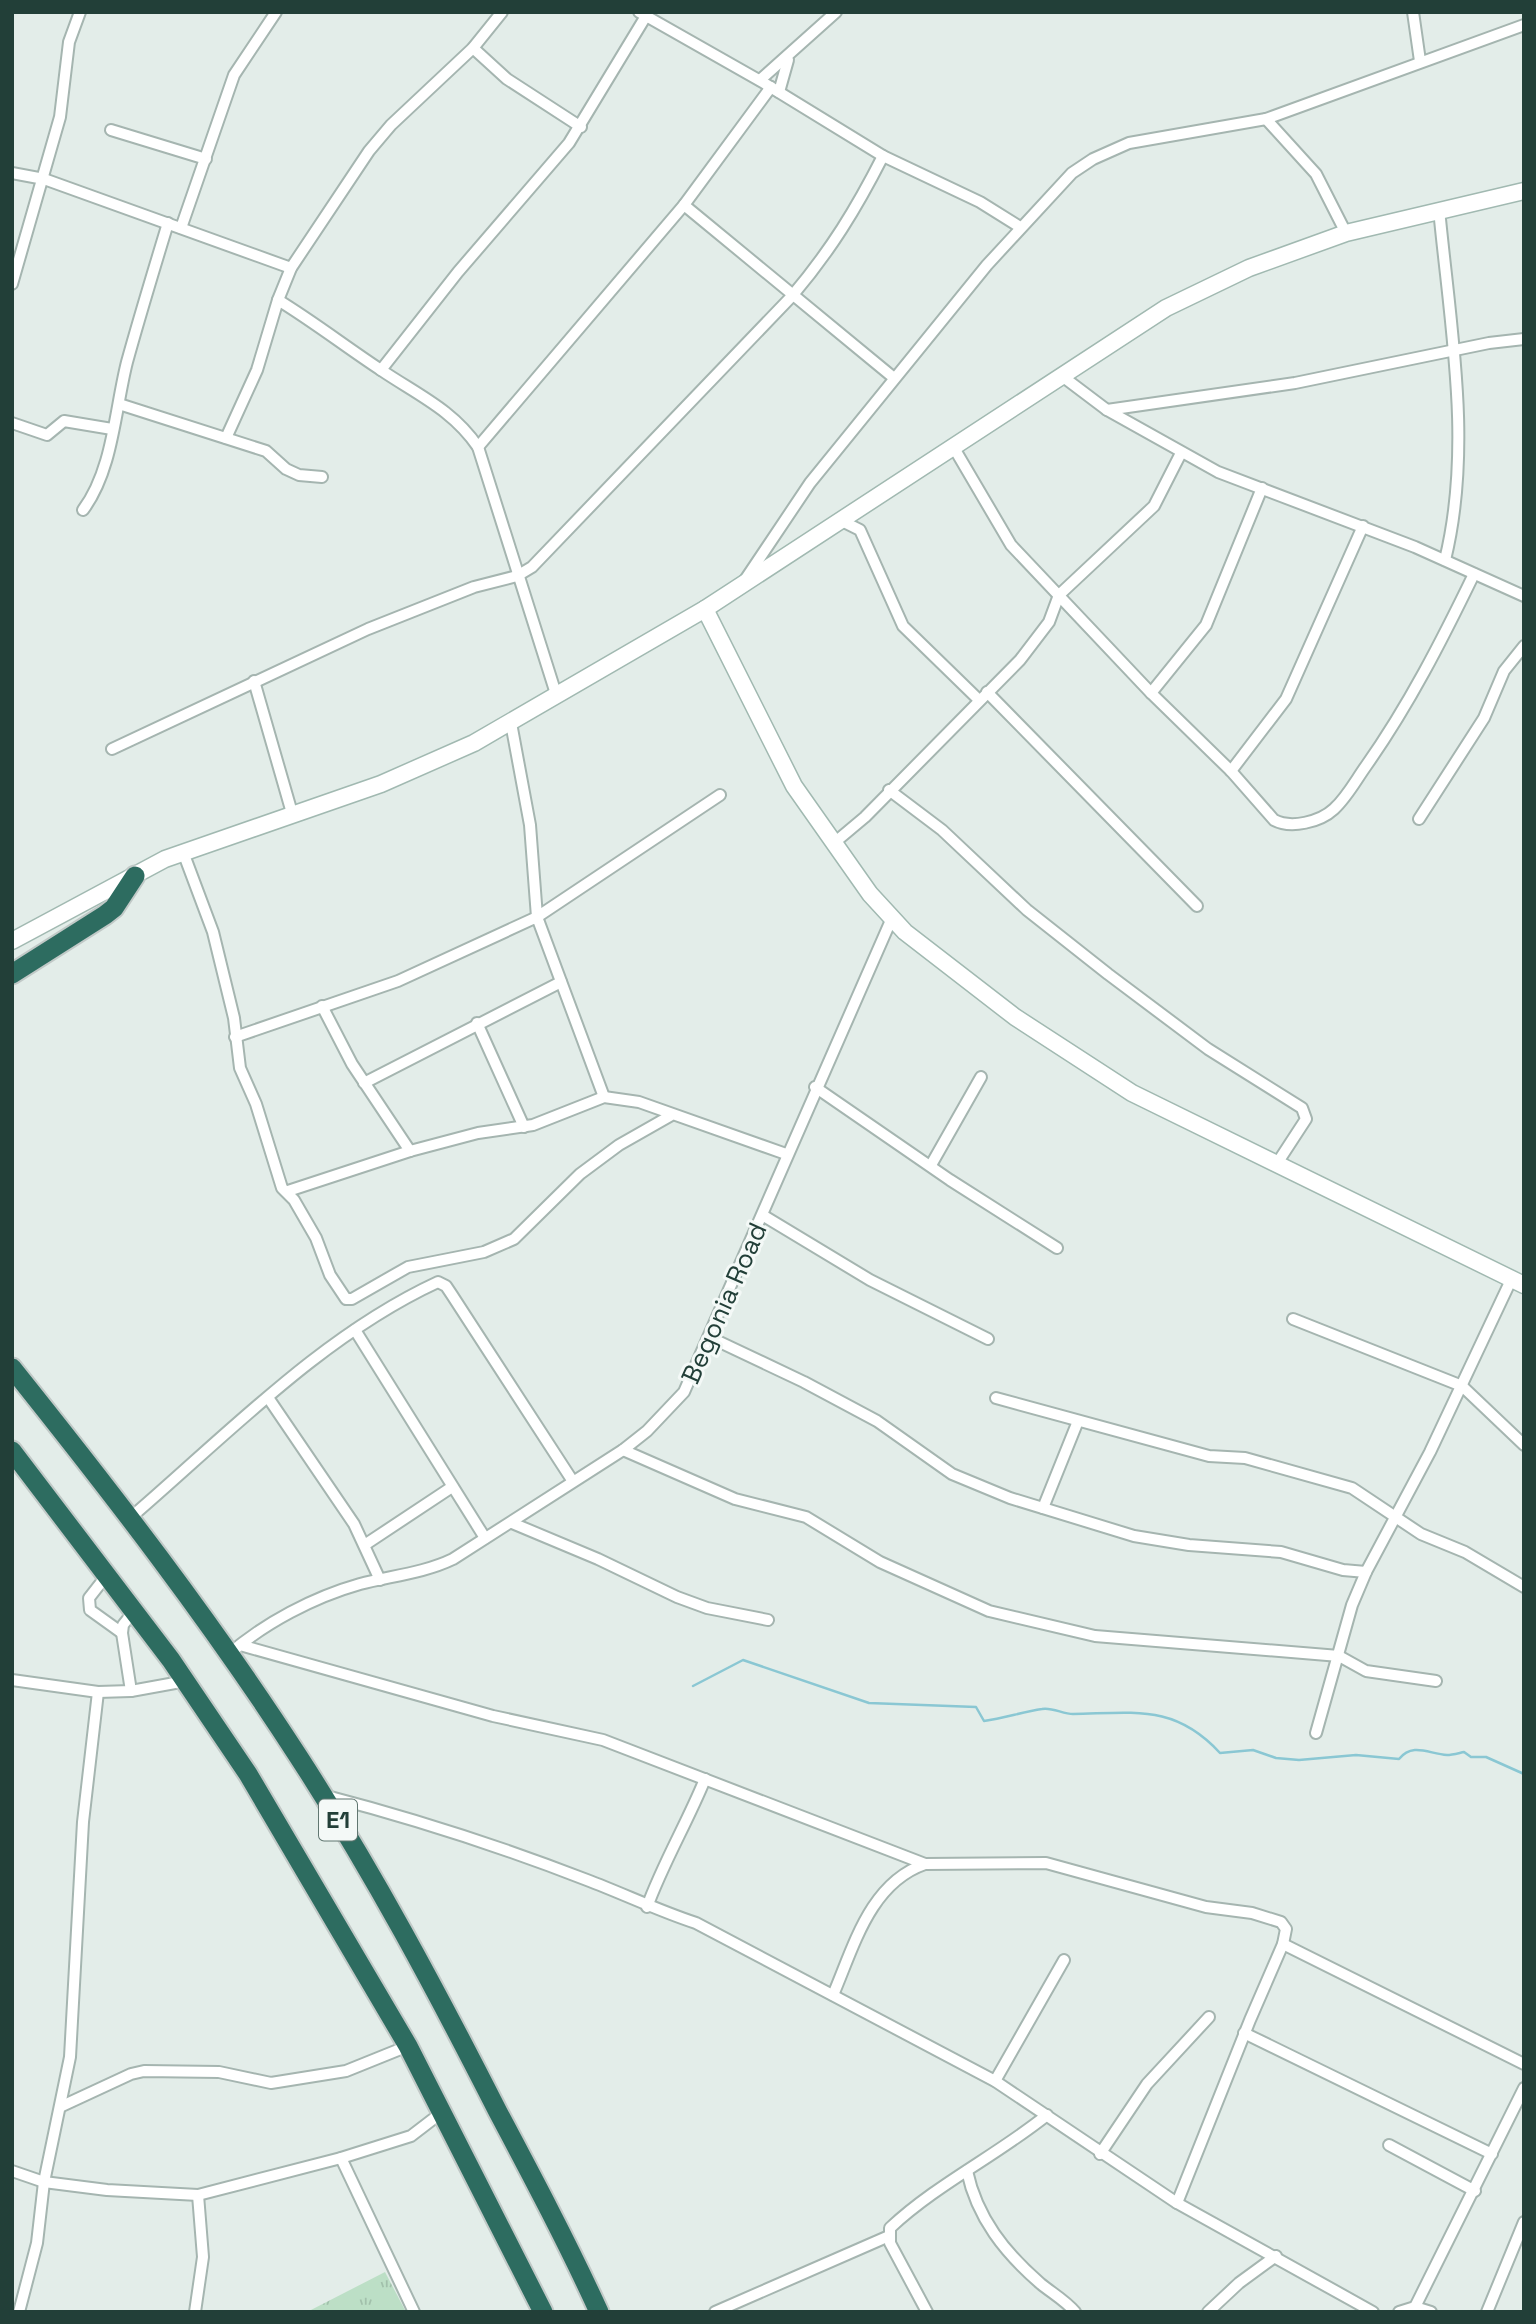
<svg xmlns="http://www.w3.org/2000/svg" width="1536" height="2324" viewBox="0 0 1536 2324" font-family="'Space Grotesk',sans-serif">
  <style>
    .grass { fill: url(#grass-tufts) }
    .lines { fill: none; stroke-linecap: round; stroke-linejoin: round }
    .stream { stroke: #8ac7d3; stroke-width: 2.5 }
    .street-casing { stroke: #a5b5b0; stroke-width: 14 }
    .secondary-casing { stroke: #a1b9b1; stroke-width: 19 }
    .highway-casing { stroke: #c1c9c7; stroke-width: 23 }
    .street { stroke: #fff; stroke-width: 10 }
    .secondary { stroke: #fff; stroke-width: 16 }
    .highway { stroke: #2d6c60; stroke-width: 19 }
    .labels { text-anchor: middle; stroke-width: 6; stroke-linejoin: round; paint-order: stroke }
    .shield { fill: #f4f9f7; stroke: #617771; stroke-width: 2 }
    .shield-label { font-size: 24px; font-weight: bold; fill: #223f38 }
    .street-label { font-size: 26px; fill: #223f38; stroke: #f4f9f7 }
  </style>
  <defs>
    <pattern id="grass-tufts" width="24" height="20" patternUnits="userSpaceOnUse" patternTransform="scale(1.75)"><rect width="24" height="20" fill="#bcdfc6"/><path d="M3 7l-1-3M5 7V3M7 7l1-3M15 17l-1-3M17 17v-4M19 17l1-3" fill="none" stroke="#a1c0ab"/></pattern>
  </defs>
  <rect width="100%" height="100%" fill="#e3ede9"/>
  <path class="grass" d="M385,2272L406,2312H307Z"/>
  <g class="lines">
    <path class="stream" d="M693,1686L743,1660L869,1703L976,1707L984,1721C1004,1718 1023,1712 1042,1709C1052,1707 1063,1714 1073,1714C1135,1713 1175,1704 1220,1753L1253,1750L1276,1758L1299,1760L1356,1755L1399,1759C1413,1742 1429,1754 1447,1755C1452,1755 1459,1753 1464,1752L1471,1757H1486L1524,1774"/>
    <defs>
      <g id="street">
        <path d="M639,12L764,83L883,156L980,202L1020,227"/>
        <path d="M1413,12L1420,61"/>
        <path d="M473,48L507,79L581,127"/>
        <path d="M760,80L836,12"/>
        <path d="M779,92L788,60"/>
        <path d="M1266,119L1316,174L1346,233"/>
        <path d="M111,130L206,159"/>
        <path d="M12,173L44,179L291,268"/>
        <path d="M684,205L894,378"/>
        <path d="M1439,209C1450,325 1473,446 1445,560"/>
        <path d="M181,228L234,75L276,12"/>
        <path d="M12,284L60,117L69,42L80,12"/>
        <path d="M278,300C314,322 346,347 381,370C418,395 453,410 478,447L557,697"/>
        <path d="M381,370L458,272L569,143L646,16"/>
        <path d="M1062,376L1107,410L1218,472L1415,547L1524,596"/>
        <path d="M119,404L266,451L286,469L299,475L322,477"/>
        <path d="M1107,410L1295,383L1489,343L1524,339"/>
        <path d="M12,423L47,435L64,421L112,429"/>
        <path d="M226,438L257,370L278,300L291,268L369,151L391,125L473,48L502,12"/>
        <path d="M478,447L684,205L771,87"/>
        <path d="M954,448L1011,545L1151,693L1231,771L1274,820C1291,829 1320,822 1334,809C1347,797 1356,780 1366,766C1409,705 1442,640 1474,574"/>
        <path d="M83,510C113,470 115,409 127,362C140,315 154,269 168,223"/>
        <path d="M842,521L860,530L903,626L979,700"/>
        <path d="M745,580L810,483L987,265L1072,173L1093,159L1129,143L1266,119L1524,25"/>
        <path d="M254,681L292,813"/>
        <path d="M987,692L1197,906"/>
        <path d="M1151,693L1206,625L1262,488"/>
        <path d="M511,723L530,825L537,917L720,795"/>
        <path d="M112,749L368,629L474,587L517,576L532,567L792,296C831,250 856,209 883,156"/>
        <path d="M1231,771L1286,699L1363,526"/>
        <path d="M889,790L942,830L1027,910L1108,974L1208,1049L1302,1108L1306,1119L1276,1165"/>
        <path d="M1419,819L1484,718L1504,671L1524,646"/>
        <path d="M834,843L865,817L1020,660L1049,622L1059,595L1154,506L1181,453"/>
        <path d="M183,852L213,932L234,1018L240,1068L256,1104L282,1188L294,1200L316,1238L330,1275L346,1299H352L408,1267L484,1252L514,1239L580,1174L619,1145L670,1116"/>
        <path d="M322,1006L352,1064L410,1151"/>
        <path d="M477,1023L524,1127"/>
        <path d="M235,1037L398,981L537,917L604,1097"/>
        <path d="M364,1083L561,982"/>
        <path d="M815,1087L950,1180L1057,1248"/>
        <path d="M931,1165L981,1077"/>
        <path d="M288,1191L410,1151L478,1133L533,1125L604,1097L639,1102L786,1154"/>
        <path d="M764,1216L870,1280L988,1339"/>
        <path d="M1293,1319L1462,1386L1524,1445"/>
        <path d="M355,1330L485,1538"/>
        <path d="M709,1337L804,1382L877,1421L952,1474L1010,1498L1134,1536L1189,1545L1281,1552L1343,1570L1366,1572"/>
        <path d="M996,1398L1209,1456L1245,1458L1352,1488L1421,1534L1465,1552L1524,1587"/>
        <path d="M269,1399L354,1524L380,1580"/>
        <path d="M623,1450L735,1499L806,1517L880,1562L989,1611L1095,1636L1339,1656L1366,1671L1436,1681"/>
        <path d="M1043,1508L1078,1421"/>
        <path d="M129,1519C226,1436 321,1336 438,1282L446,1286L452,1295L572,1480"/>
        <path d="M512,1523L598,1559L677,1597L707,1608L768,1620"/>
        <path d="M366,1544L452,1487"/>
        <path d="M107,1575L89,1598L90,1610L122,1633"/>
        <path d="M240,1645L493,1716L603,1740L925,1864"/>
        <path d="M228,1655C264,1623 314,1597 360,1584C391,1576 424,1573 453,1559L623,1450L647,1431L684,1392L892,918"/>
        <path d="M12,1680L98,1692L131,1691L186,1681"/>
        <path d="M131,1691L122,1633L123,1625L134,1611"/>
        <path d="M1316,1733L1352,1605L1366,1572L1430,1452L1512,1278"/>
        <path d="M323,1795C412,1818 502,1847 587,1880C624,1894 659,1911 696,1923L995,2081L1177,2203L1373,2312"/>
        <path d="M647,1907C663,1863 687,1823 705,1779"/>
        <path d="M1283,1944L1524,2064"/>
        <path d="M833,1995C854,1946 870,1883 925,1864L1046,1863L1206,1907L1252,1913L1281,1922L1286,1929L1283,1944L1250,2020L1177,2203"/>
        <path d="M1244,2033L1492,2154"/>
        <path d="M995,2081L1064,1960"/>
        <path d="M62,2106L131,2074L144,2071L219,2072L271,2083L346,2071L408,2046"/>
        <path d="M1389,2145L1475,2191"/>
        <path d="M1100,2154L1147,2084L1209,2017"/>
        <path d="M341,2158L414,2312"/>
        <path d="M12,2171L44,2182L107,2190L198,2195L341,2158L411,2136L441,2113"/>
        <path d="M967,2171C977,2218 1005,2253 1041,2284C1052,2293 1066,2301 1075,2312"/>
        <path d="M1415,2307L1524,2088"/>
        <path d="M19,2312L37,2243L44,2182L70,2057L83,1822L98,1692"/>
        <path d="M195,2312L203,2257L198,2195"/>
        <path d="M715,2312L889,2236"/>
        <path d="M927,2312L890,2243V2228C937,2184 996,2156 1047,2115"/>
        <path d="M1208,2312L1239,2283L1276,2256"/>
        <path d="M1399,2312L1415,2307L1431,2312"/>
        <path d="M1487,2312L1524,2222"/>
      </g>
      <g id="secondary">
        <path d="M705,609L794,786L870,894L905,932L1015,1017L1132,1093L1524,1285"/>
        <path d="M12,941L165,859L381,784L474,743L705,609L1166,308L1249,268L1346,233L1524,191"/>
      </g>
      <g id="highway">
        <path d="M12,974L105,915L114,908L135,876"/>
        <path d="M12,1368C112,1493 211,1621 298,1756C372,1870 436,1990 498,2112C533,2178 568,2244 599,2312"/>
        <path d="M12,1451L171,1660L248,1774L408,2046L543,2312"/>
      </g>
    </defs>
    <use href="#street" class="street-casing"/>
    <use href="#secondary" class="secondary-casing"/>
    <use href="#highway" class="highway-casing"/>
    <use href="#street" class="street"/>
    <use href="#secondary" class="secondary"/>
    <use href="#highway" class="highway"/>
  </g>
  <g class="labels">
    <rect class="shield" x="319" y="1799.5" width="38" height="41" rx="5"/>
    <g class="shield-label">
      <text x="338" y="1828">E1</text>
    </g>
    <g class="street-label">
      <text transform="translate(724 1303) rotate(-66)" y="9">Begonia Road</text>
    </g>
  </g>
  <rect width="1536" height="2324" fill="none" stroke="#223f38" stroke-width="28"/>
</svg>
